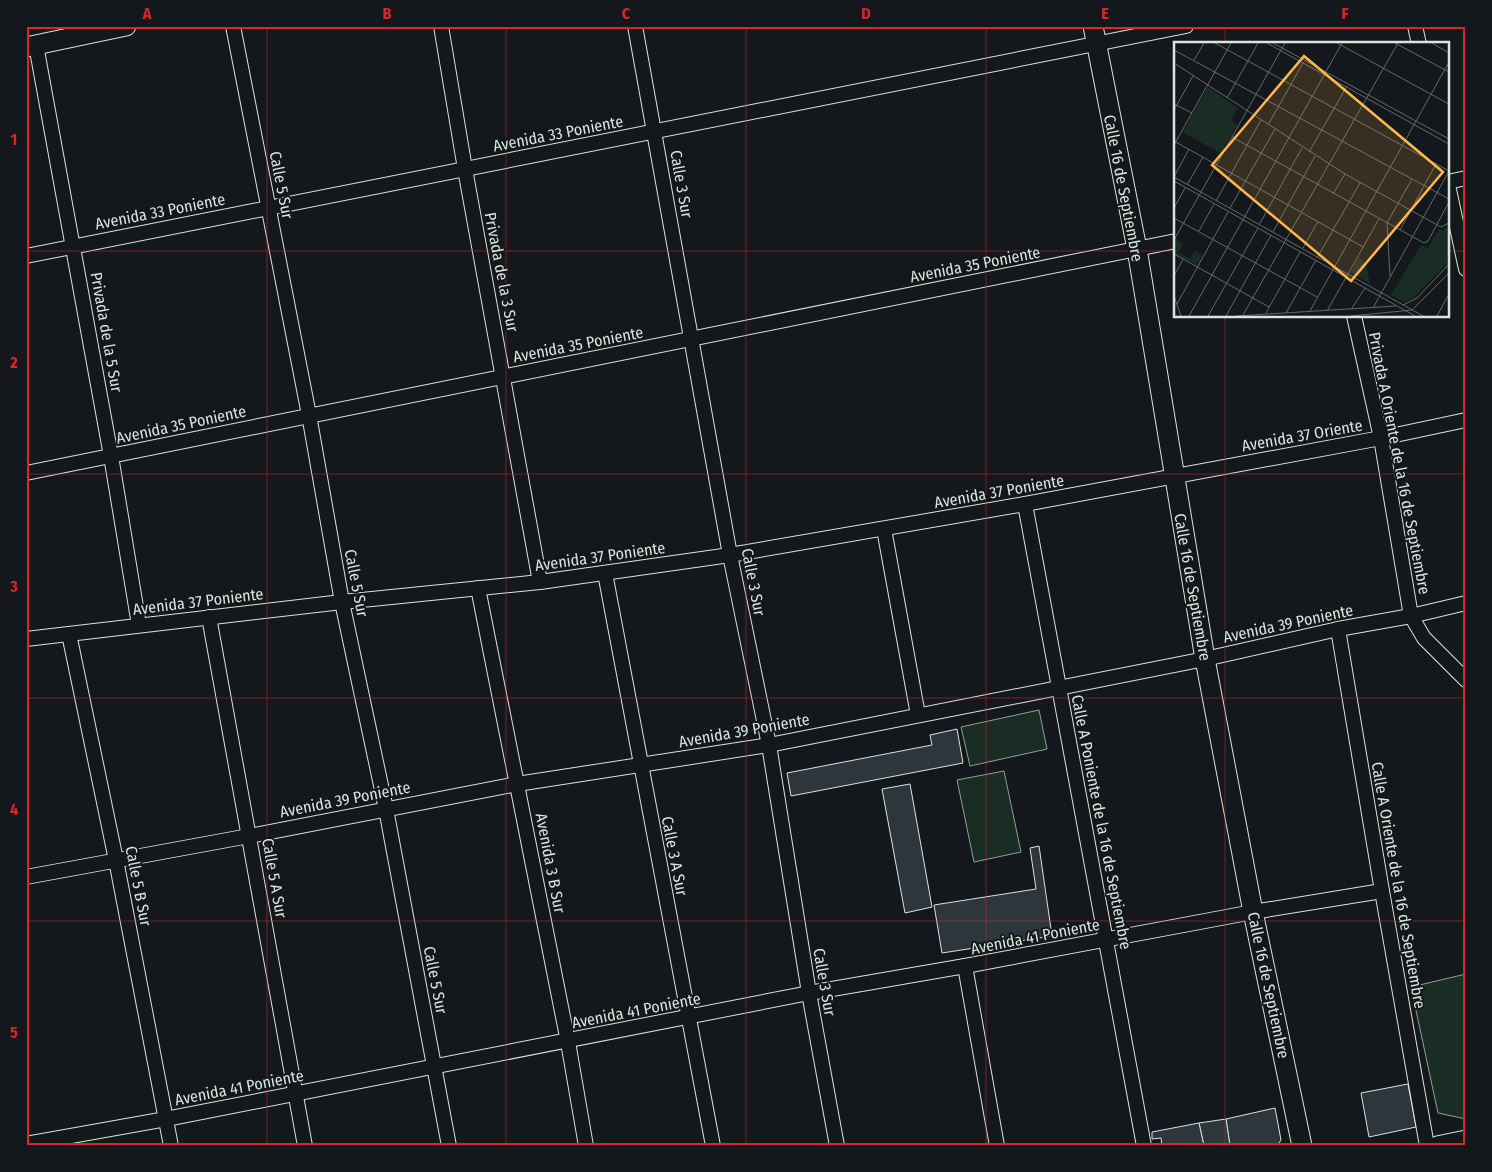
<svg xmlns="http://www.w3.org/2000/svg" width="1492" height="1172" viewBox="0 0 1492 1172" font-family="'Fira Sans Condensed',sans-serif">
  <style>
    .green { fill: #1a2d24; stroke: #939e99 }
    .building { fill: #2c363c; stroke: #d8e6dc }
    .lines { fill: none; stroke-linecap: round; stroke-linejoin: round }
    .street-casing { stroke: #d8e6dc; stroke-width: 16 }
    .secondary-casing { stroke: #d8e6dc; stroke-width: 21 }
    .street { stroke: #14181c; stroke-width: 14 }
    .secondary { stroke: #14181c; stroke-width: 19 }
    .grid { fill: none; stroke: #d62828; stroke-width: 1; stroke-opacity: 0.55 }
    .labels { text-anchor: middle; stroke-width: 4; stroke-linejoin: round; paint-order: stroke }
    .street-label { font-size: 16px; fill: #d8e6dc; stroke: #14181c }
    .inset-road { fill: none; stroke: #626a69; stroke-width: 1 }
    .view { fill: #ffb74d; fill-opacity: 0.15; stroke: #ffb74d; stroke-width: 2.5 }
    .inset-edge { fill: none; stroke: #d8e6dc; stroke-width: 2.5 }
    .neatline { fill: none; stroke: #d62828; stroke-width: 2 }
    .grid-label { font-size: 16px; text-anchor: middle; font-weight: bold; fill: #d62828 }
  </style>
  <rect width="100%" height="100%" fill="#14181c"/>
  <g class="green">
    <path d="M1039,710L1047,749L970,766L961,727Z"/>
    <path d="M1004,771L1021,852L974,862L957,780Z"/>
    <path d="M1466,974V1119L1438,1113L1411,987Z"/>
  </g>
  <g class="building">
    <path d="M957,729L963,763L791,796L787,773L932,745L930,735Z"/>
    <path d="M910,784L932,907L905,913L882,789Z"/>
    <path d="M1039,846L1052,936L942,953L934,905L1036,889L1030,848Z"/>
    <path d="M1408,1084L1416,1127L1369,1137L1361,1093Z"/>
    <path d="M1275,1108L1281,1140L1277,1146H1230L1226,1119Z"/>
    <path d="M1226,1119L1230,1146H1204L1199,1123Z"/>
    <path d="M1199,1123L1204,1146H1162L1161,1138L1152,1139V1132Z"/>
  </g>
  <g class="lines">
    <defs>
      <g id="street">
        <path d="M233,26L309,415L342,602L386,809L449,1146"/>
        <path d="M441,26L465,169L540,582"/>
        <path d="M635,26L730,555L769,745L809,993L837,1146"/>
        <path d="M1415,26L1419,44"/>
        <path d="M36,45L111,456L139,625"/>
        <path d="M1448,182L1466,178"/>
        <path d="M1448,185L1466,269"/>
        <path d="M26,256L1186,26"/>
        <path d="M1354,316L1381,438L1411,616L1424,638L1466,680"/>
        <path d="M26,473L1176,241"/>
        <path d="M1025,504L1144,1146"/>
        <path d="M884,529L918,715"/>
        <path d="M605,573L713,1146"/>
        <path d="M478,588L568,1042L586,1146"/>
        <path d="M209,617L305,1146"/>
        <path d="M1338,629L1382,891L1427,1146"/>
        <path d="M69,634L116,860L171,1146"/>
        <path d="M26,639L342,602L540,582L730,555L1025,504L1381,438L1466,420"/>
        <path d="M26,877L249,836L517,784L769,745L1205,659L1338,629L1411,616L1466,603"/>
        <path d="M965,966L997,1146"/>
        <path d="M26,1144L166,1119L809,993L965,966L1253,912L1382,891"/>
      </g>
      <g id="secondary">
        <path d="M1093,26L1137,249L1205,659L1253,912L1302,1146"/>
        <path d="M26,47L126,26"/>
        <path d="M1437,1146L1466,1140"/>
      </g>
    </defs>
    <use href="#street" class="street-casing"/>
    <use href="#secondary" class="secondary-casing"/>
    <use href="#street" class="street"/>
    <use href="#secondary" class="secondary"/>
  </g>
  <path class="grid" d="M267,26V1146M506,26V1146M746,26V1146M986,26V1146M1225,26V44M26,251H1176M1448,251H1466M1225,316V1146M26,474H1466M26,698H1466M26,921H1466"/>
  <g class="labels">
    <g class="street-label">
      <text transform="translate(558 133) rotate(-11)" y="6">Avenida 33 Poniente</text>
      <text transform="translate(682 184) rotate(80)" y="6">Calle 3 Sur</text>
      <text transform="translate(282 185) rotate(79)" y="6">Calle 5 Sur</text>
      <text transform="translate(1124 188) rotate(79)" y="6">Calle 16 de Septiembre</text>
      <text transform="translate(160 211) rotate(-11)" y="6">Avenida 33 Poniente</text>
      <text transform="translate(975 264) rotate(-11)" y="6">Avenida 35 Poniente</text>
      <text transform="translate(502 272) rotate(79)" y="6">Privada de la 3 Sur</text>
      <text transform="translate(107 332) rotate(80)" y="6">Privada de la 5 Sur</text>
      <text transform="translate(578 344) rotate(-11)" y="6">Avenida 35 Poniente</text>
      <text transform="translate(181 424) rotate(-12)" y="6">Avenida 35 Poniente</text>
      <text transform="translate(1302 435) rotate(-10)" y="6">Avenida 37 Oriente</text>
      <text transform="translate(1400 463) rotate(79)" y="6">Privada A Oriente de la 16 de Septiembre</text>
      <text transform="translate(999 491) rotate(-10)" y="6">Avenida 37 Poniente</text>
      <text transform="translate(600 556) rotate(-8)" y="6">Avenida 37 Poniente</text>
      <text transform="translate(754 582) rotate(79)" y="6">Calle 3 Sur</text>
      <text transform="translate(357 583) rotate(79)" y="6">Calle 5 Sur</text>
      <text transform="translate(1193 587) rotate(80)" y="6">Calle 16 de Septiembre</text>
      <text transform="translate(198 601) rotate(-7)" y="6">Avenida 37 Poniente</text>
      <text transform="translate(1288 623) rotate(-12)" y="6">Avenida 39 Poniente</text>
      <text transform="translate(744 730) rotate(-10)" y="6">Avenida 39 Poniente</text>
      <text transform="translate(345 799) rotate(-11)" y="6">Avenida 39 Poniente</text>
      <text transform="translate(1102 822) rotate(79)" y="6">Calle A Poniente de la 16 de Septiembre</text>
      <text transform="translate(675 856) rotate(79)" y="6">Calle 3 A Sur</text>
      <text transform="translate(551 863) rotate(79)" y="6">Avenida 3 B Sur</text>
      <text transform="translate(275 878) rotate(80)" y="6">Calle 5 A Sur</text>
      <text transform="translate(1399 885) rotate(80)" y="6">Calle A Oriente de la 16 de Septiembre</text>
      <text transform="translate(139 886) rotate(79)" y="6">Calle 5 B Sur</text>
      <text transform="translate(1035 936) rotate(-11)" y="6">Avenida 41 Poniente</text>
      <text transform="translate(436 980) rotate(79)" y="6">Calle 5 Sur</text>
      <text transform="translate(825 982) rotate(80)" y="6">Calle 3 Sur</text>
      <text transform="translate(1269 985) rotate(78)" y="6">Calle 16 de Septiembre</text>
      <text transform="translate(636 1010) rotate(-11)" y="6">Avenida 41 Poniente</text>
      <text transform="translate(239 1087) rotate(-11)" y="6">Avenida 41 Poniente</text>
    </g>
  </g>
  <g transform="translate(1174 42)">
    <rect width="275" height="275" fill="#14181c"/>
    <path d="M34,45L64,66L57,79L63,83L47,112L9,90ZM275,184V219L238,257L230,260L217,253L247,203L254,206L265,187L268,189ZM2,197L9,202L5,210L16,217L21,209L29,213L23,223L0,212ZM184,216L192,220L196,242L177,230Z" fill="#1a2d24"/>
    <path class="inset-road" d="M41,1L275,129M93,1L275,102M99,1L275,97M163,1L275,62M221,1L275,30M258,1L275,11M0,8L275,157M20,18L30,1M0,21L171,132L267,185L275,181M53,56L84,1M0,62L18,71M0,68L19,34M94,83L129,21M58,95L250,201L254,199L275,160M0,99L189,205M0,103L57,1M135,110L173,44M0,135L15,107M0,135L249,274M0,139L241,274M13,143L29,115M159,152L171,132M42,159L87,78M0,166L11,146M56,166L101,87M0,176L143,255M85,183L128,106M226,188L262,122M25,189L40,162M99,190L141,114M0,198L111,1M129,206L144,179M0,212L95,265M143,216L186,141M0,234L9,217M216,234L213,181L238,137M0,254L7,274M3,262L54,170M229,263L243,256L275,222M178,266L191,246M199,266L275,129M136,269L275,20M153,269L205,177M92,271L126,210M112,271L142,218M69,273L224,1M15,274L168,1M34,274L84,186M52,274L97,193M62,274L222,264M177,274L238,268L275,231M263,274L275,252"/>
    <path class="view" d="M130,14L269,130L177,239L38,123Z"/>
    <rect width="275" height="275" class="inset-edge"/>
  </g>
  <rect width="1492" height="1172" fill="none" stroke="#14181c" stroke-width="55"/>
  <rect x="28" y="28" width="1436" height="1116" class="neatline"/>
  <g class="grid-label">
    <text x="147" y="19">A</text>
    <text x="387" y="19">B</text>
    <text x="626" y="19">C</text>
    <text x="866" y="19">D</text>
    <text x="1105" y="19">E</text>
    <text x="1345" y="19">F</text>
    <text x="14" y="145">1</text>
    <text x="14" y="368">2</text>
    <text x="14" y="592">3</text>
    <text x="14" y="815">4</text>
    <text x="14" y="1038">5</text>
  </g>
</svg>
